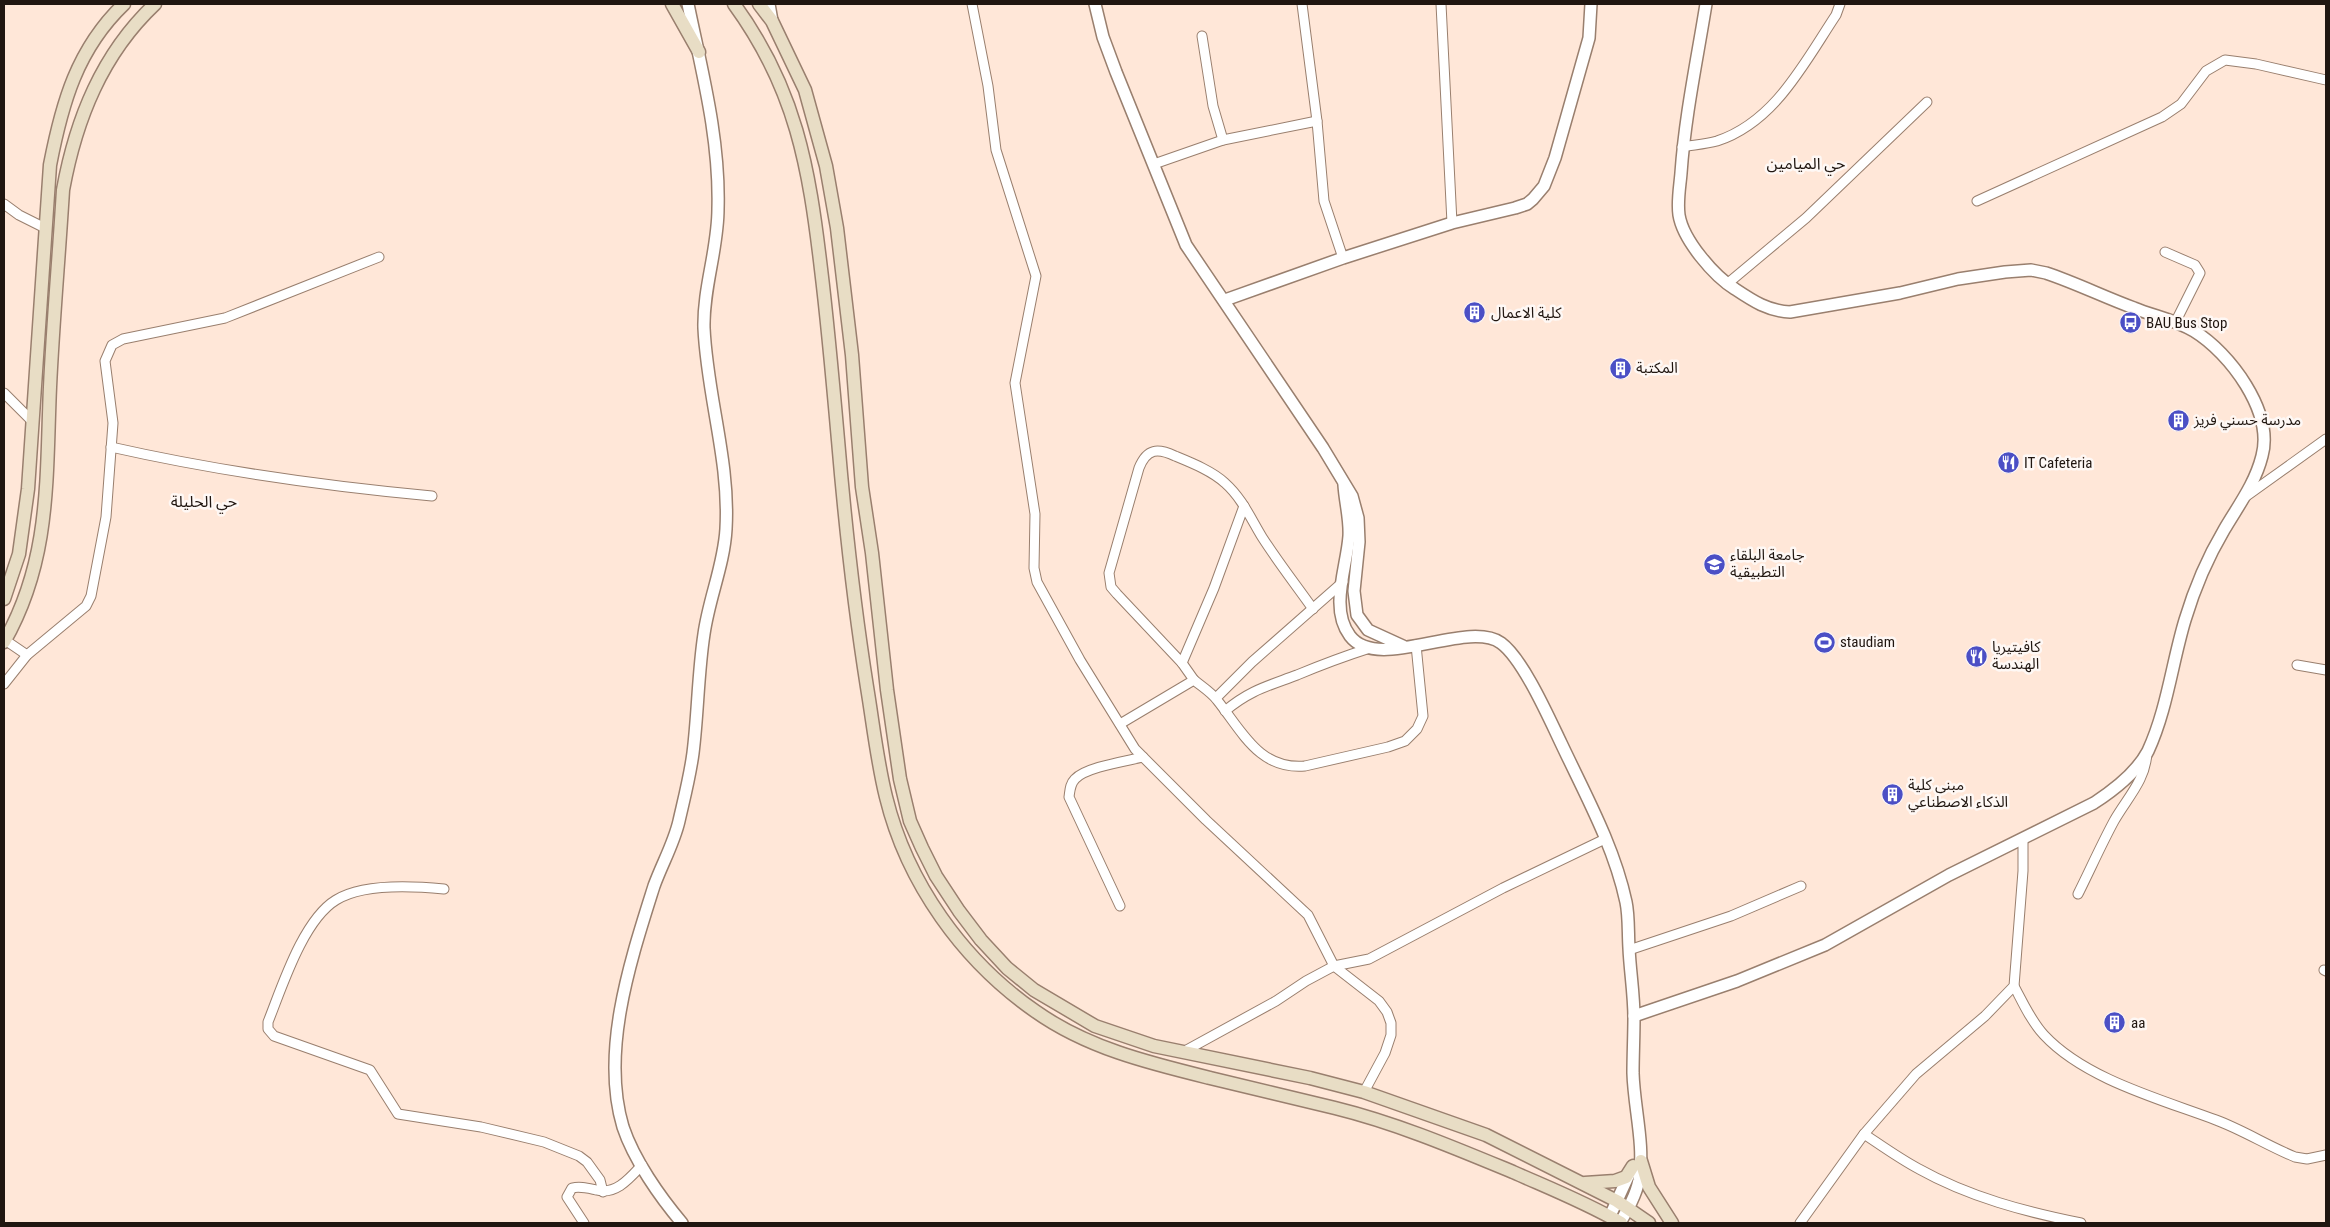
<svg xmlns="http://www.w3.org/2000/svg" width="2330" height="1227" viewBox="0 0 2330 1227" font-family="'Roboto Condensed','Noto Sans Arabic',sans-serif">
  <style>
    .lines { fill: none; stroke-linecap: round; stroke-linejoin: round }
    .minor-casing { stroke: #997f6e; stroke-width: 11 }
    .tertiary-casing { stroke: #997f6e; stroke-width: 14 }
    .secondary-casing { stroke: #997f6e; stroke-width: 15 }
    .minor { stroke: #fff; stroke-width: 9 }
    .tertiary { stroke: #fff; stroke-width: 11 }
    .secondary { stroke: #e8ddc5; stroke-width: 12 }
    .labels { text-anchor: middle; stroke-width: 5; stroke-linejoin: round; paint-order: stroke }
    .poi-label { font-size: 15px; fill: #201610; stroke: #fef8f5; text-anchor: start }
    .neighbourhood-label { font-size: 16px; fill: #201610; stroke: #fef8f5 }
  </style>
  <rect width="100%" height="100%" fill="#ffe7d8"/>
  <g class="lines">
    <defs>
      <g id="minor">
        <path d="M972,4L988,86L996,150L1036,276L1015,383L1035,514L1034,568L1037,582L1080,660L1135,749L1206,820L1308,915L1334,966L1379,1001L1387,1012L1391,1023V1035L1385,1053L1364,1092"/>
        <path d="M1302,4L1317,121L1324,201L1343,258"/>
        <path d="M1441,4L1452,223"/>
        <path d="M1202,36L1213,106L1223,140"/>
        <path d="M1682,147C1693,145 1706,144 1717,141C1775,122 1804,63 1836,15L1840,4"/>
        <path d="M1154,164L1223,140L1317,121"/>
        <path d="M1977,201L2162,117L2181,104L2206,71L2225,60L2256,64L2326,80"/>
        <path d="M4,204L19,215L45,228"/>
        <path d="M2165,252L2195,265L2200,273L2175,323"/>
        <path d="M1727,284L1806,218L1927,102"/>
        <path d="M4,393L33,422"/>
        <path d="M111,447C217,471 324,486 432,496"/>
        <path d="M2245,497L2326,439"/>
        <path d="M5,640L27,655"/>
        <path d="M1182,663L1214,588L1244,506"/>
        <path d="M2297,665L2326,670"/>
        <path d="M1194,680L1182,663L1117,594L1111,587L1109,573L1139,468C1147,448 1158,448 1175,456C1192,463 1212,471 1225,483C1242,498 1251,519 1262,537C1278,562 1296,585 1313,609"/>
        <path d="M4,684L27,655L86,606L91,596L106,517L113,423L105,361L112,345L123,339L225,318L379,257"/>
        <path d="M1216,698L1252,662L1343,582"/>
        <path d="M1225,711C1250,690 1268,686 1297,675C1321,665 1345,656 1370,648"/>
        <path d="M1120,724L1194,680C1201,686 1211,692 1217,700C1242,731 1259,770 1305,766L1388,747L1405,741L1417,729L1423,716L1416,645"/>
        <path d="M444,889C414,886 363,883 336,900C303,920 282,987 268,1022V1029L274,1036L370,1070L398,1114L481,1127L544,1142L579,1156L587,1162L600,1180L603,1192"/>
        <path d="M2078,894C2090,870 2101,845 2114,821C2127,798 2146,780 2147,752"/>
        <path d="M1120,906L1069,797C1070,790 1070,784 1075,779C1086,767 1127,761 1143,757"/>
        <path d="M1629,950L1731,916L1801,886"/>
        <path d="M2324,970L2326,971"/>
        <path d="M2014,986C2023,1003 2031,1021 2044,1035C2085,1079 2160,1099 2216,1120C2243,1130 2268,1146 2295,1157L2307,1159L2326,1155"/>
        <path d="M1183,1052L1276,1001L1306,981L1334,966L1369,959L1503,888L1605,839"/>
        <path d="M1864,1134C1882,1146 1900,1159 1919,1169C1969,1197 2026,1212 2081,1223"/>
        <path d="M584,1223L567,1197L572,1188C580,1186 587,1188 596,1190C616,1195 629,1179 642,1165"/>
        <path d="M1800,1223L1864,1134L1916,1074L1985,1016L2014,986L2023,871V838"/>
      </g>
      <g id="tertiary">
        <path d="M769,4L772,21"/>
        <path d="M1095,4L1103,37L1116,72L1186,245L1323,448L1352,496L1358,518L1359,542L1354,591L1357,615L1368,630L1403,646"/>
        <path d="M1225,300L1343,258L1452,223L1515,208L1527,204L1533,199L1544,186L1555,158L1589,38L1591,4"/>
        <path d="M1344,485C1345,502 1350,519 1349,536C1347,567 1329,608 1350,636C1378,673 1467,619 1501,643C1523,659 1549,718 1561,743C1585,794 1614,846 1626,902C1629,916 1628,933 1629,948C1630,971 1634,994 1634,1018C1634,1036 1633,1055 1633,1073C1634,1108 1645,1145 1639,1180C1636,1195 1628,1209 1620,1223"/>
        <path d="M1634,1016L1737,981L1825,945L1949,875L2094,803C2114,790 2137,772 2148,751C2167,710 2172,663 2185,620C2194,590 2208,557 2224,530C2238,506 2255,484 2262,456C2274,412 2230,353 2194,331C2176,320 2153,316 2134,308C2104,297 2076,283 2046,273L2031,270L2005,272L1958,279L1900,293L1790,312C1768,311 1753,301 1735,289C1714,276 1683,240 1679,215C1677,201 1680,186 1681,173C1685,116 1697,60 1706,4"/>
        <path d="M1610,1216L1631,1170"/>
        <path d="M682,1223C660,1197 634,1160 623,1127C600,1051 631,959 654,886C662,864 674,843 679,821C684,799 690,776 693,753C698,713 698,673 704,634C709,598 724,565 726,529C730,461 707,396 704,328C703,288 718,249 718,209C720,139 702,72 688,4"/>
      </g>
      <g id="secondary">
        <path d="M672,4L699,52"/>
        <path d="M734,4C796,89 809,167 821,269C828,326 833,383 838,440C845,523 854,605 867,687C873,723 877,761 886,797C907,883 963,961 1035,1011C1087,1048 1149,1063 1210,1078C1252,1088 1293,1098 1335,1108C1396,1123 1455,1148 1513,1172C1549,1188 1587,1203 1621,1223"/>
        <path d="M759,4L772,21L805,90L826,166L837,228L852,355L862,487L872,553L887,690L900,779L910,821L922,848L936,876L959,911L981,940L1007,968L1034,990L1095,1026L1154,1046L1310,1078L1364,1092L1486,1135L1617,1201L1649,1223"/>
        <path d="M4,599L19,554L28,489L50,165C62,103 77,49 124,4"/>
        <path d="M4,642C51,560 46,478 50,387C53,322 59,256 63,190C76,119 102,54 155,4"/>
        <path d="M1641,1161L1649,1187L1672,1223"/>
        <path d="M1585,1183L1615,1181L1626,1177L1633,1166"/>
      </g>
    </defs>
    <use href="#minor" class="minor-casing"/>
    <use href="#tertiary" class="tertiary-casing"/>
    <use href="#secondary" class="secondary-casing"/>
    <use href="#minor" class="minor"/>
    <use href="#tertiary" class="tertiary"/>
    <use href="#secondary" class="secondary"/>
  </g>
  <defs>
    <symbol id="building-disc" viewBox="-11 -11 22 22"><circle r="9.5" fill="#4b4fc5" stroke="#fef8f5"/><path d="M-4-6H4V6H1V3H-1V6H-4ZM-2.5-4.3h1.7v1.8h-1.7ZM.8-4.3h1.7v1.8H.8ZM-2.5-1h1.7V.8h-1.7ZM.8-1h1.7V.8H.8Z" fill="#fff"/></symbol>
    <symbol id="bus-disc" viewBox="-11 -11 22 22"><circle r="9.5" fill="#4b4fc5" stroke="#fef8f5"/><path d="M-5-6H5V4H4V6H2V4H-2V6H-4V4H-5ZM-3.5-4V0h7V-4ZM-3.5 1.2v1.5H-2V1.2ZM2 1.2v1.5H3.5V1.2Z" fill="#fff"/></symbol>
    <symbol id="restaurant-disc" viewBox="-11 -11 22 22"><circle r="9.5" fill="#4b4fc5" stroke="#fef8f5"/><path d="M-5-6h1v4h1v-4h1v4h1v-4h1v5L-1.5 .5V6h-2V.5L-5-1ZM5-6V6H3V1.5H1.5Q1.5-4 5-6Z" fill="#fff"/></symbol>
    <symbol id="university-disc" viewBox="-11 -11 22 22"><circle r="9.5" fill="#4b4fc5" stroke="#fef8f5"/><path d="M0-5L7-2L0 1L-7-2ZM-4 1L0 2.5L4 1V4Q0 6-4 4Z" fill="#fff"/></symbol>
    <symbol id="stadium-disc" viewBox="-11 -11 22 22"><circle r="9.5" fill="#4b4fc5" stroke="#fef8f5"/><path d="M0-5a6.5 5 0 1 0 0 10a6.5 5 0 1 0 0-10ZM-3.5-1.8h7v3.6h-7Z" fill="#fff"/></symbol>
  </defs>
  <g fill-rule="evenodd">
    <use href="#building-disc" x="1462" y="300" width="25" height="25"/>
    <use href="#bus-disc" x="2118" y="310" width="25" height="25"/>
    <use href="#building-disc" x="1608" y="356" width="25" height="25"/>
    <use href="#building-disc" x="2166" y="408" width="25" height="25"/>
    <use href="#restaurant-disc" x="1996" y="450" width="25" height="25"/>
    <use href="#university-disc" x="1702" y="552" width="25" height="25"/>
    <use href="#stadium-disc" x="1812" y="630" width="25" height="25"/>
    <use href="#restaurant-disc" x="1964" y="644" width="25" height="25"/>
    <use href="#building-disc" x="1880" y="782" width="25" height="25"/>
    <use href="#building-disc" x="2102" y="1010" width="25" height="25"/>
  </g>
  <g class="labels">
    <g class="poi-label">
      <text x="1491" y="318">كلية الاعمال</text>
      <text x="2146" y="328">BAU Bus Stop</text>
      <text x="1636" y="373">المكتبة</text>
      <text x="2194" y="425">مدرسة حسني فريز</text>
      <text x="2024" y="468">IT Cafeteria</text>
      <text x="1730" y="560">جامعة البلقاء<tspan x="1730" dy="17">التطبيقية</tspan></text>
      <text x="1840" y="647">staudiam</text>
      <text x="1992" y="652">كافيتيريا<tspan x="1992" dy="17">الهندسة</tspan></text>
      <text x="1908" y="790">مبنى كلية<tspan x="1908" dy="17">الذكاء الاصطناعي</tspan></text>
      <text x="2131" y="1028">aa</text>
    </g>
    <g class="neighbourhood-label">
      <text x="1806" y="169">حي الميامين</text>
      <text x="204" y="507">حي الحليلة</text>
    </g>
  </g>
  <rect width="2330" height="1227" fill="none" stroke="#201610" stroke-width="10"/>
</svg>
